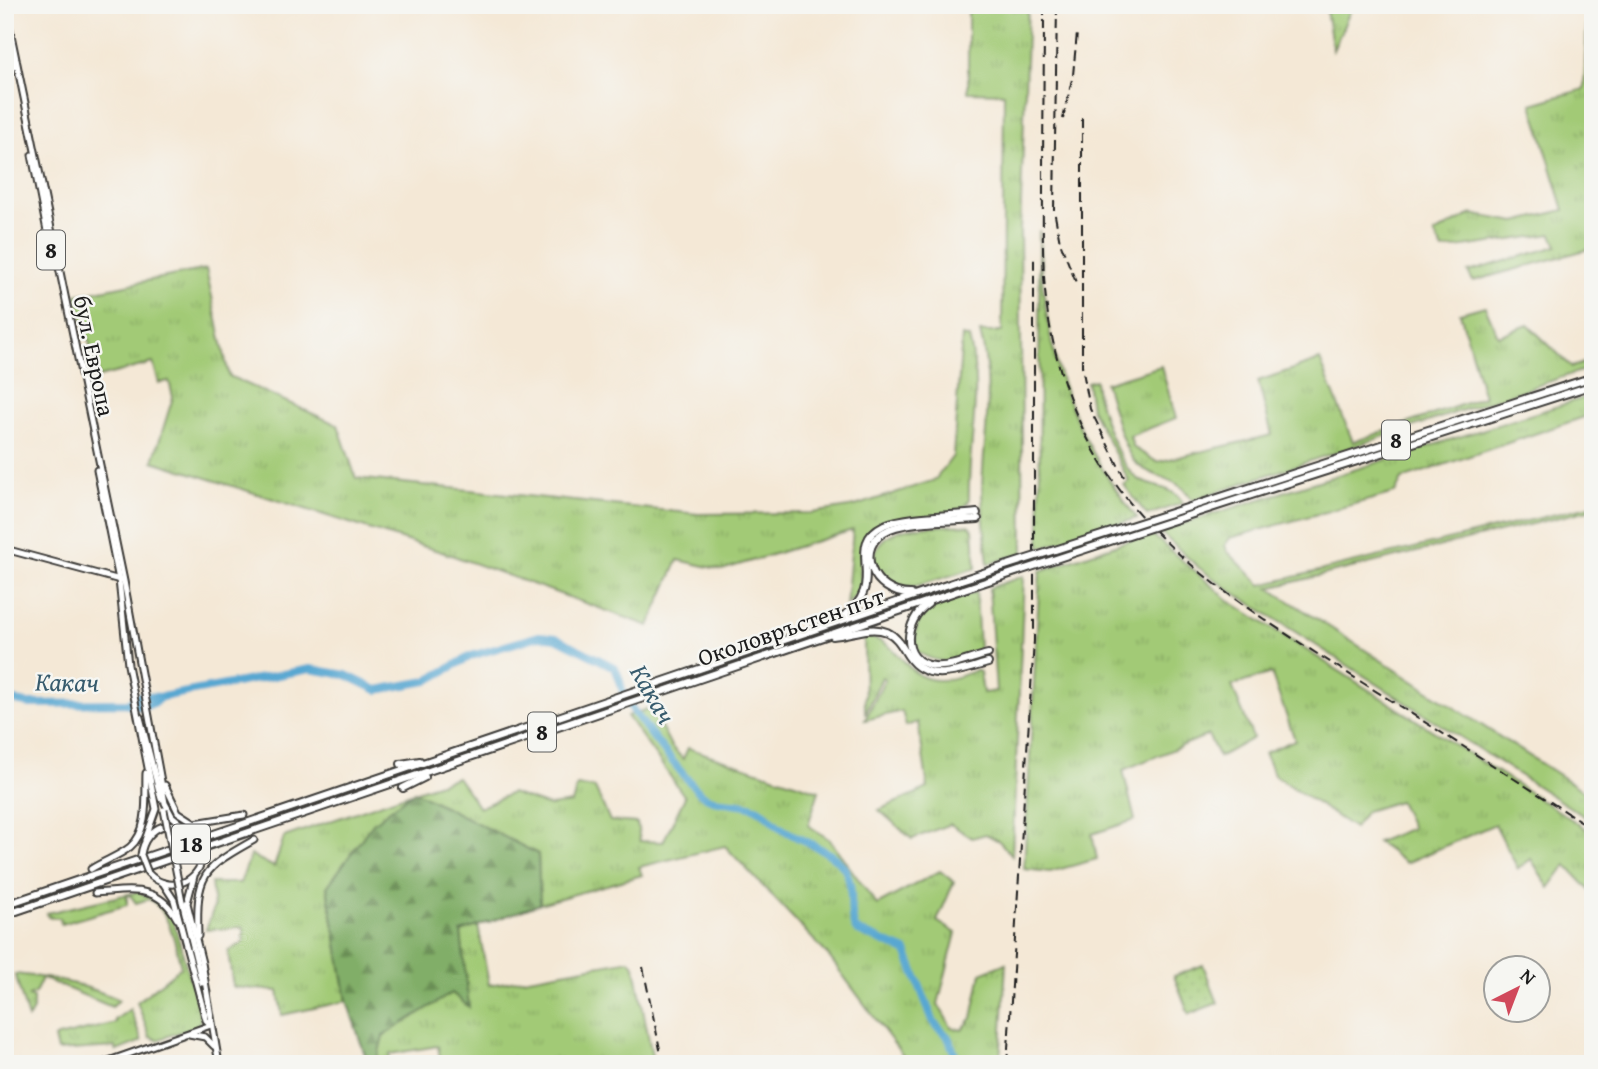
<svg xmlns="http://www.w3.org/2000/svg" width="1598" height="1069" viewBox="0 0 1598 1069" font-family="'Gentium Book Plus',serif">
  <style>
    .grass { fill: url(#grass-tufts); stroke: #5f7349; stroke-width: 2 }
    .forest { fill: url(#forest-firs); stroke: #4e6542; stroke-width: 2 }
    .park { fill: url(#park-dots); stroke: #5f7349; stroke-width: 2 }
    .lines { fill: none; stroke-linecap: round; stroke-linejoin: round }
    .river { stroke: #58a7d1; stroke-width: 8 }
    .secondary-casing { stroke: #3c3b38; stroke-width: 9 }
    .primary-casing { stroke: #3c3b38; stroke-width: 9 }
    .highway-casing { stroke: #3c3b38; stroke-width: 10 }
    .secondary { stroke: #fff; stroke-width: 5 }
    .primary { stroke: #fff; stroke-width: 5 }
    .highway { stroke: #fff; stroke-width: 6 }
    .rail { stroke: #1c1c1c; stroke-width: 2; stroke-dasharray: 10 5; stroke-linecap: butt }
    .primary-bridge-casing { stroke: #3c3b38; stroke-width: 9; stroke-linecap: butt }
    .highway-bridge-casing { stroke: #3c3b38; stroke-width: 10; stroke-linecap: butt }
    .primary-bridge { stroke: #fff; stroke-width: 5 }
    .highway-bridge { stroke: #fff; stroke-width: 6 }
    .labels { text-anchor: middle; stroke-width: 5; stroke-linejoin: round; paint-order: stroke }
    .shield { fill: #f6f6f2; stroke: #5d5d5c; stroke-width: 2 }
    .shield-label { font-size: 23px; font-weight: bold; fill: #1c1c1c }
    .street-label { font-size: 24px; fill: #1c1c1c; stroke: #f6f6f2 }
    .water-label { font-size: 26px; font-style: italic; fill: #375b6d; stroke: #f6f6f2 }
  </style>
  <defs>
    <pattern id="grass-tufts" width="24" height="20" patternUnits="userSpaceOnUse" patternTransform="scale(1.75)"><rect width="24" height="20" fill="#a2ca76"/><path d="M3 7l-1-3M5 7V3M7 7l1-3M15 17l-1-3M17 17v-4M19 17l1-3" fill="none" stroke="#8bad66"/></pattern>
    <pattern id="forest-firs" width="22" height="20" patternUnits="userSpaceOnUse" patternTransform="scale(1.75)"><rect width="22" height="20" fill="#81ae67"/><path d="M5 1l3.5 6h-7zM16 11l3.5 6h-7z" fill="#698d54"/></pattern>
    <pattern id="park-dots" width="8" height="8" patternUnits="userSpaceOnUse" patternTransform="scale(1.75)"><rect width="8" height="8" fill="#a2ca76"/><path d="M2 2h.1M6 6h.1" fill="none" stroke="#8bad66" stroke-width="1.8" stroke-linecap="round"/></pattern>
  </defs>
  <rect width="100%" height="100%" fill="#f6f6f2"/>
  <filter id="ink" filterUnits="userSpaceOnUse"><feTurbulence type="fractalNoise" baseFrequency=".0143" numOctaves="2"/><feDisplacementMap in="SourceGraphic" scale="14" xChannelSelector="R" yChannelSelector="G"/><feConvolveMatrix kernelMatrix="1 2 1 2 8 2 1 2 1" color-interpolation-filters="sRGB"/></filter>
  <filter id="wash" filterUnits="userSpaceOnUse"><feTurbulence type="fractalNoise" baseFrequency=".00686" numOctaves="4" result="noise"/><feDisplacementMap in="SourceGraphic" scale="28" xChannelSelector="R" yChannelSelector="G"/><feGaussianBlur stdDeviation="1.57" result="paint"/><feColorMatrix in="noise" values="0 0 0 0 0 0 0 0 0 0 0 0 0 0 0 0 0 1.4 0 .05"/><feComposite in="paint" operator="in"/></filter>
  <g filter="url(#wash)">
    <rect width="100%" height="100%" fill="#f4e8d6"/>
    <g class="grass">
      <path d="M968,5H1028L1020,231L1023,553L988,564C986,539 982,514 982,488C984,430 995,391 980,332H1002L1004,93L968,92Z"/>
      <path d="M1325,5H1359L1351,9L1333,50Z"/>
      <path d="M1587,21L1593,24V264L1589,249L1473,281L1468,272L1557,246L1552,234L1443,250L1434,234L1471,214L1516,222L1564,210L1532,104L1584,89Z"/>
      <path d="M1039,230C1043,345 1065,427 1137,518L1040,548Z"/>
      <path d="M206,269L229,376L338,425L356,478L698,514L812,513L855,506L935,480L953,456L962,336L969,338C984,392 967,446 969,501C944,533 875,499 861,551C858,564 862,576 861,589L846,606L853,530L722,570L678,560L649,626L451,555L153,461L173,397L169,381L159,383L153,363L99,377L76,295Z"/>
      <path d="M1485,306L1498,336L1528,325L1572,367L1593,360V367L1192,500C1180,477 1156,480 1138,465C1122,452 1112,403 1105,383L1161,366L1176,418L1130,436L1133,447L1157,462L1272,435L1258,381L1320,360L1353,442L1484,397L1460,313Z"/>
      <path d="M1095,380C1096,403 1120,471 1141,481C1156,488 1175,487 1183,503L1147,515L1124,485L1129,481L1091,408L1087,382Z"/>
      <path d="M1593,395V414L1402,479L1395,493L1230,538L1225,545L1227,551L1261,585L1593,505V509L1269,588L1593,797V822L1228,589L1198,567L1159,531Z"/>
      <path d="M969,525L973,530L976,568L903,590C890,584 875,579 874,562C874,519 938,527 969,525Z"/>
      <path d="M1150,533L1231,602L1593,833V894L1566,865L1549,888L1531,859L1518,869L1495,824L1406,863L1377,842L1412,828L1399,801L1366,811L1354,828L1274,775L1264,753L1295,740L1271,673L1232,686L1253,738L1219,757L1208,735L1123,770L1135,820L1092,834L1097,859L1050,872L1024,869L1040,571Z"/>
      <path d="M1024,576L1012,856L999,841L986,834L972,838L950,824L912,839L879,810L928,788L918,722L906,726L902,711L865,720L885,679L882,677L865,714L864,637C902,639 903,680 938,680C950,681 965,674 976,670L980,672L983,693L996,691L989,588Z"/>
      <path d="M976,592L979,649C962,666 936,664 918,652C906,607 942,604 976,592Z"/>
      <path d="M647,709H652L671,746L683,759L688,748L819,791L808,825L830,840L877,905L940,871L954,882L937,921L956,933L938,1004L951,1027L962,1030L972,1018L981,973L1006,963L1000,1064H909L827,954L725,846L639,867L642,875L540,904L538,854L327,887L347,1001L282,1015L278,991L233,987L228,951L243,943L244,927L206,930L214,907L211,883H240L251,855L274,867L284,837L457,777L479,808L511,793L549,806L572,803L577,786L595,788L610,821L637,823L640,841L663,842L685,797L627,716Z"/>
      <path d="M137,892L159,901L173,919L201,1019L197,1026L157,1040L150,1037L137,1002L181,967C176,946 169,909 149,899L136,903L130,895L127,896V905L61,924L60,918L48,917L47,913Z"/>
      <path d="M478,925L489,985L630,960L635,967L653,1061L646,1064H441L438,1046L390,1054V1064H376L382,1036L452,993L468,1006L461,932Z"/>
      <path d="M15,974C53,978 85,984 119,1000L112,1007L42,978L35,993L29,996L33,998V1010L28,1019Z"/>
      <path d="M130,1009L142,1041L117,1051L115,1047L57,1051L54,1038L116,1023L115,1020Z"/>
    </g>
    <path class="forest" d="M414,791L538,854L540,904L461,932L469,1007L452,993L383,1036L376,1064H368L347,1001L327,887L373,823Z"/>
    <path class="park" d="M1203,965L1218,1003L1189,1014L1174,976Z"/>
    <g class="lines">
      <g class="river">
        <path d="M5,698L28,704L125,703C140,708 149,708 161,697"/>
        <path d="M128,703L140,696L161,697L310,669L346,675L377,690L427,681L471,656L539,636L556,638L614,667C621,677 620,687 625,697C632,712 692,788 704,796C718,805 741,801 756,808C766,812 772,822 781,828C800,841 825,847 841,864C858,884 846,912 856,930L906,951L934,1023L948,1037L959,1064"/>
      </g>
    </g>
  </g>
  <g filter="url(#ink)">
    <g class="lines">
      <defs>
        <g id="secondary">
          <path d="M5,549L120,580"/>
          <path d="M100,1064L211,1025"/>
        </g>
        <g id="primary">
          <path d="M5,6L124,581L165,803L172,816L184,826"/>
          <path d="M5,25L14,66"/>
          <path d="M32,155L47,231"/>
          <path d="M97,470L119,580L128,665L156,809L145,840"/>
          <path d="M140,717L161,799"/>
          <path d="M165,785L178,812L195,823L244,815"/>
          <path d="M141,855C145,825 177,814 197,837"/>
          <path d="M91,869C103,861 119,856 130,847C150,830 145,796 146,773"/>
          <path d="M148,873C168,894 199,884 203,855"/>
          <path d="M194,876L187,903L202,963L219,1064"/>
          <path d="M163,883L174,900L206,1020L211,1025"/>
          <path d="M95,893C129,891 158,883 177,919"/>
          <path d="M182,901L202,983"/>
          <path d="M198,936C196,874 202,869 254,840"/>
          <path d="M189,1034L205,1037L214,1046"/>
        </g>
        <g id="highway">
          <path d="M1199,504L1593,377"/>
          <path d="M1202,511L1593,385"/>
          <path d="M911,594C873,595 851,546 890,529C912,520 953,521 978,519"/>
          <path d="M928,604C905,619 898,661 934,666C951,668 971,658 988,654"/>
          <path d="M842,617C892,584 841,546 884,525C906,515 952,516 977,513"/>
          <path d="M833,636C850,635 870,625 887,632C898,637 902,647 908,656C927,685 961,670 988,663"/>
          <path d="M401,764L420,761"/>
          <path d="M403,788L425,777"/>
          <path d="M5,905L961,580"/>
          <path d="M5,915L964,589"/>
        </g>
      </defs>
      <use href="#secondary" class="secondary-casing"/>
      <use href="#primary" class="primary-casing"/>
      <use href="#highway" class="highway-casing"/>
      <use href="#secondary" class="secondary"/>
      <use href="#primary" class="primary"/>
      <use href="#highway" class="highway"/>
      <g class="rail">
        <path d="M1044,5C1044,65 1043,125 1043,185C1043,234 1041,284 1051,332C1088,517 1217,590 1363,683C1439,731 1516,780 1593,829"/>
        <path d="M1057,5L1054,210L1060,242L1077,285"/>
        <path d="M1082,118V366L1090,409L1124,477"/>
        <path d="M1063,119L1073,75L1077,33"/>
        <path d="M643,967L663,1064"/>
        <path d="M1007,1064L1034,641V257"/>
      </g>
      <defs>
        <g id="primary-bridge">
          <path d="M164,810L182,901"/>
          <path d="M197,837L203,855"/>
          <path d="M141,855L148,873"/>
        </g>
        <g id="highway-bridge">
          <path d="M961,580L1199,504"/>
          <path d="M964,589L1202,511"/>
        </g>
      </defs>
      <use href="#primary-bridge" class="primary-bridge-casing"/>
      <use href="#highway-bridge" class="highway-bridge-casing"/>
      <use href="#primary-bridge" class="primary-bridge"/>
      <use href="#highway-bridge" class="highway-bridge"/>
    </g>
  </g>
  <g class="labels">
    <g class="shield">
      <rect x="37" y="230.5" width="28" height="39" rx="5"/>
      <rect x="1382" y="420.5" width="28" height="39" rx="5"/>
      <rect x="528" y="712.5" width="28" height="39" rx="5"/>
      <rect x="172" y="824.5" width="38" height="39" rx="5"/>
    </g>
    <g class="shield-label">
      <text x="51" y="258">8</text>
      <text x="1396" y="448">8</text>
      <text x="542" y="740">8</text>
      <text x="191" y="852">18</text>
    </g>
    <g class="street-label">
      <text transform="translate(94 356) rotate(78)" y="8">бул. Европа</text>
      <text transform="translate(791 627) rotate(-19)" y="8">Околовръстен път</text>
    </g>
    <g class="water-label">
      <text transform="translate(67 682) rotate(1)" y="9">Какач</text>
      <text transform="translate(653 694) rotate(60)" y="9">Какач</text>
    </g>
  </g>
  <rect width="1598" height="1069" fill="none" stroke="#f6f6f2" stroke-width="28"/>
  <g transform="translate(1517 989) rotate(42)"><circle r="33" fill="#f6f6f2" stroke="#9f9f9c" stroke-width="2"/>
  <path d="M0-5L12 26L0 18L-12 26Z" fill="#d1495b"/>
  <text y="-10" font-size="19" font-weight="bold" text-anchor="middle" fill="#1c1c1c">N</text>
  </g>
</svg>
